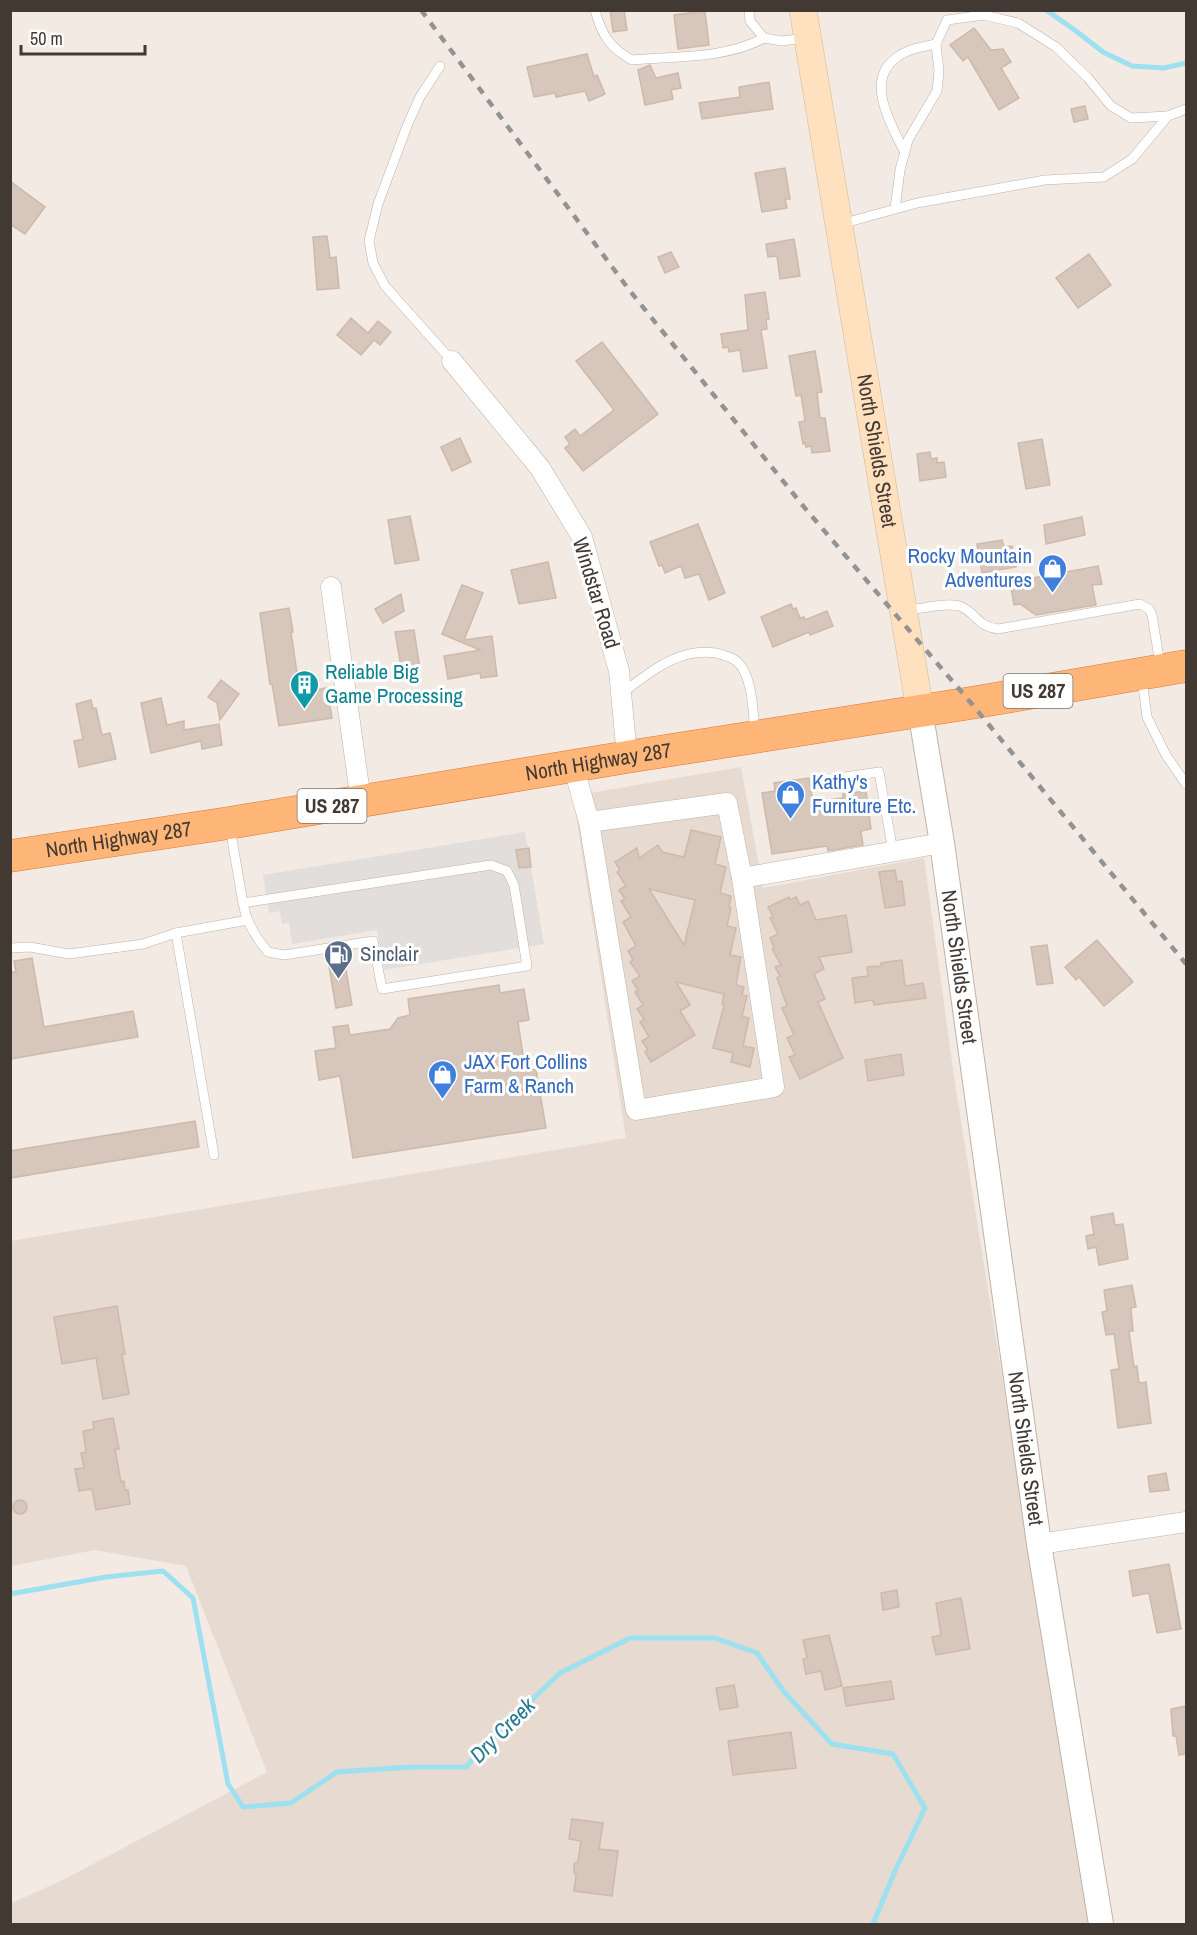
<svg xmlns="http://www.w3.org/2000/svg" width="1197" height="1935" viewBox="0 0 1197 1935" font-family="'Archivo Narrow',sans-serif">
  <style>
    .residential { fill: #e6dad1 }
    .parking { fill: #e2dedc }
    .lines { fill: none; stroke-linecap: round; stroke-linejoin: round }
    .stream { stroke: #9de1f1; stroke-width: 5 }
    .building { fill: #d7c6bb; stroke: #ceb9ab; stroke-width: 1.5; fill-rule: evenodd }
    .service-casing { stroke: #c0b2a8; stroke-width: 10 }
    .minor-casing { stroke: #c0b2a8; stroke-width: 21 }
    .tertiary-casing { stroke: #c0b2a8; stroke-width: 26 }
    .secondary-casing { stroke: #d6b593; stroke-width: 28 }
    .trunk-casing { stroke: #e0772f; stroke-width: 33 }
    .service { stroke: #fff; stroke-width: 9 }
    .minor { stroke: #fff; stroke-width: 20 }
    .tertiary { stroke: #fff; stroke-width: 24 }
    .secondary { stroke: #ffe1c0; stroke-width: 27 }
    .trunk { stroke: #ffb678; stroke-width: 32 }
    .rail { stroke: #939393; stroke-width: 4.5; stroke-dasharray: 8 8; stroke-linecap: butt }
    .labels { text-anchor: middle; stroke-width: 6; stroke-linejoin: round; paint-order: stroke }
    .shield { fill: #fff; stroke: #7b7470; stroke-width: 1.5 }
    .shield-label { font-size: 20px; font-weight: bold; fill: #433933 }
    .street-label { font-size: 21px; fill: #433933; stroke: #fff }
    .shop-label { font-size: 21px; fill: #366cbe; stroke: #fff; text-anchor: start }
    .culture-label { font-size: 21px; fill: #0d838f; stroke: #fff; text-anchor: start }
    .service-label { font-size: 21px; fill: #4e5e75; stroke: #fff; text-anchor: start }
    .water-label { font-size: 22px; font-style: italic; fill: #267b90; stroke: #fff }
  </style>
  <rect width="100%" height="100%" fill="#f2eae3"/>
  <path class="residential" d="M741,767L763,888L924,858L955,1084L1090,1924H11L10,1904L65,1879L267,1772L186,1566L95,1550L11,1566V1241L626,1138L573,796Z"/>
  <path class="parking" d="M525,832L544,944L384,970L377,930L292,944L289,923L282,924L280,911L269,913L263,875Z"/>
  <g class="lines">
    <g class="stream">
      <path d="M1046,10L1076,31L1103,52L1132,66L1164,68L1186,63"/>
      <path d="M10,1594L106,1577L163,1571L193,1598L228,1784L243,1807L291,1803L337,1772L411,1767H466L495,1735L560,1673L630,1638H715L757,1653L784,1692L832,1744L893,1754L925,1808L895,1871L873,1924"/>
    </g>
  </g>
  <g class="building">
    <path d="M610,10H624L627,30L613,32Z"/>
    <path d="M705,11L709,45L678,49L674,15Z"/>
    <path d="M974,28L991,50L1003,49L1011,62L1001,68L1019,98L999,110L968,57L963,61L950,45Z"/>
    <path d="M587,54L594,77L597,75L605,94L589,101L585,91L556,97L555,93L534,97L527,67Z"/>
    <path d="M650,65L656,78L678,73L681,88L671,90L673,99L645,105L638,70Z"/>
    <path d="M769,82L773,109L702,119L699,103L740,97L739,87Z"/>
    <path d="M1085,106L1088,119L1074,122L1071,109Z"/>
    <path d="M785,168L790,199H785L787,208L762,212L755,173Z"/>
    <path d="M10,181L45,207L25,234L10,224Z"/>
    <path d="M327,236L330,258L336,257L339,288L317,290L313,237Z"/>
    <path d="M794,239L800,276L780,279L777,256L768,257L766,244Z"/>
    <path d="M671,252L679,267L665,273L658,257Z"/>
    <path d="M1089,254L1111,285L1078,308L1056,278Z"/>
    <path d="M765,292L769,319H766L767,329L761,330L767,368L743,372L740,350L729,352L728,347L723,348L721,334L748,330L745,295Z"/>
    <path d="M351,318L368,333L378,321L391,332L380,345L374,340L361,355L337,335Z"/>
    <path d="M602,342L658,414L583,471L565,448L570,444L565,437L575,429L580,436L614,410L576,361Z"/>
    <path d="M815,351L822,392L817,393L820,418H825L830,451L812,453L811,446L806,447L805,443L803,444L799,422L805,421L801,395L796,396L789,356Z"/>
    <path d="M460,438L471,462L452,471L441,447Z"/>
    <path d="M1042,439L1050,485L1026,489L1018,443Z"/>
    <path d="M930,452L931,459L937,458V463L944,462L946,477L920,481L917,454Z"/>
    <path d="M410,516L419,560L395,564L388,520Z"/>
    <path d="M1082,517L1085,535L1046,544L1044,525Z"/>
    <path d="M698,524L725,593L709,600L699,574L685,578L681,566L665,573L662,565L659,566L650,542Z"/>
    <path d="M1002,540L1004,547L1012,546L1016,567L982,573L977,544Z"/>
    <path d="M548,562L556,598L519,604L511,570Z"/>
    <path d="M1098,566L1102,584L1092,585L1096,605L1036,615L1020,604L1014,605L1010,582Z"/>
    <path d="M462,585L483,593L464,640L492,636L497,676L481,678L480,673L448,679L444,656L480,650L442,634Z"/>
    <path d="M401,594L404,611L383,623L375,609Z"/>
    <path d="M791,604L793,609L796,608L800,618L804,617L805,620L827,611L833,626L810,635L809,632L773,647L761,617Z"/>
    <path d="M289,608L293,632H291L300,693L327,688L332,718L279,726L272,684H270L260,613Z"/>
    <path d="M414,630L420,669L402,672L395,632Z"/>
    <path d="M221,680L239,694L220,720L217,703L208,697Z"/>
    <path d="M161,698L167,725L184,721V730L219,724L222,745L202,749L201,741L151,753L141,703Z"/>
    <path d="M91,700L93,709L96,708L102,735L110,733L116,759L79,767L74,741L83,739L76,704Z"/>
    <path d="M809,778L813,802L843,798V794L866,791L871,829L861,831L863,845L828,851L827,846L772,854L762,793L775,791L774,783Z"/>
    <path d="M691,830L721,837L715,864L726,867L720,893L731,896L729,907L731,908L727,926L736,928L730,955L741,957L736,985L744,987L742,995L747,996L742,1016L749,1018L743,1046L754,1048L750,1067L731,1062L733,1053L713,1048L724,1005L722,1004L724,994L676,982L690,1005L680,1011L695,1035L651,1062L645,1052L648,1050L642,1041L649,1037L640,1022L644,1019L637,1009L643,1005L635,992L638,990L632,981L640,976L630,962L633,960L628,951L636,946L623,922L631,917L621,901L625,899L619,890L626,886L617,872L620,870L615,862L637,848L639,858L658,845L662,852L684,857ZM649,889L695,900L684,945Z"/>
    <path d="M529,848L531,867L519,868L516,850Z"/>
    <path d="M895,870L897,882L902,881L905,905L885,908L879,872Z"/>
    <path d="M789,897L790,900L796,897L800,905L808,901L816,920L846,915L852,952L819,957L824,969L814,974L825,999L818,1002L843,1058L800,1079L789,1057L795,1055L787,1038L794,1035L782,1008L787,1006L777,978L780,976L775,967L781,965L772,949L774,947L770,938L778,934L770,918L773,917L768,907Z"/>
    <path d="M1097,940L1133,982L1104,1006L1079,977L1076,980L1065,967Z"/>
    <path d="M1047,945L1053,983L1037,985L1031,947Z"/>
    <path d="M343,952L352,1005L336,1008L327,955Z"/>
    <path d="M32,958L44,1027L133,1011L138,1037L10,1059V972H16L14,961Z"/>
    <path d="M902,960L905,986L923,983L926,998L874,1005L873,1000L855,1003L852,978L868,976L867,967L881,966V963Z"/>
    <path d="M499,985L500,993L524,989L529,1020L518,1022L525,1068L536,1070L546,1128L353,1158L340,1076L319,1080L315,1051L336,1048L333,1027L348,1025L350,1035L390,1029L398,1018L410,1015L408,999Z"/>
    <path d="M901,1054L904,1075L868,1081L865,1060Z"/>
    <path d="M195,1121L199,1147L10,1178V1151Z"/>
    <path d="M1113,1213L1115,1225L1123,1224L1128,1259L1099,1265L1096,1247L1088,1249L1086,1236L1094,1234L1091,1217Z"/>
    <path d="M1132,1285L1136,1307L1131,1308L1133,1331H1129L1134,1367L1137,1366L1139,1383L1146,1382L1151,1423L1118,1428L1111,1370L1119,1369L1114,1334L1106,1335L1102,1312L1107,1311L1104,1290Z"/>
    <path d="M117,1306L125,1354H122L129,1394L103,1399L96,1358L62,1364L54,1317Z"/>
    <path d="M113,1418L119,1449H115L121,1482L124,1481L125,1490H128L130,1504L96,1510L92,1489L79,1491L75,1469L84,1468L81,1453L86,1452L83,1431L94,1429L93,1422Z"/>
    <path d="M1166,1473L1169,1490L1150,1492L1148,1476Z"/>
    <circle cx="20" cy="1507" r="7"/>
    <path d="M1169,1564L1181,1629L1157,1633L1149,1593L1133,1596L1129,1571Z"/>
    <path d="M897,1590L899,1607L883,1610L881,1593Z"/>
    <path d="M961,1598L970,1649L936,1655L932,1637L941,1635L936,1603Z"/>
    <path d="M829,1635L842,1686L825,1690L821,1671L806,1674L803,1659L807,1658L803,1640Z"/>
    <path d="M891,1681L894,1699L846,1706L843,1688Z"/>
    <path d="M734,1685L738,1707L720,1710L716,1688Z"/>
    <path d="M1186,1706V1754L1179,1755L1176,1736H1173L1171,1709Z"/>
    <path d="M791,1732L796,1768L733,1775L728,1741Z"/>
    <path d="M572,1819L603,1823L599,1849L618,1851L612,1896L574,1891L576,1876L574,1872V1864L578,1861L581,1841L569,1839Z"/>
  </g>
  <g class="lines">
    <defs>
      <g id="service">
        <path d="M595,10C601,34 611,49 632,60C676,56 725,59 764,38"/>
        <path d="M749,10L750,21L764,38L782,41L805,38"/>
        <path d="M440,66L420,97L407,126L378,204L369,241L373,263L385,286L452,361"/>
        <path d="M905,153C892,126 864,81 896,58C907,49 922,47 936,44"/>
        <path d="M895,209L900,170L908,140L937,91L939,71L936,44L947,20L984,15L1018,23L1056,47L1088,78L1111,106L1131,118L1168,116"/>
        <path d="M841,224L917,203L1045,180L1104,177L1132,159L1168,116L1186,109"/>
        <path d="M904,611C919,609 950,601 962,607C978,615 977,626 998,629L1140,604L1149,609L1152,615L1160,664"/>
        <path d="M1142,679L1147,717L1166,755L1186,784"/>
        <path d="M621,694C649,673 678,647 716,653C727,656 737,658 743,669C753,687 753,712 755,733"/>
        <path d="M838,778L879,772L893,852"/>
        <path d="M230,828L243,903C246,922 255,937 268,952L284,955L373,941L382,989L527,966L514,885L507,871L491,865L243,903"/>
        <path d="M176,933L214,1155"/>
        <path d="M10,948L30,947L69,954L143,944L176,933L248,920"/>
      </g>
      <g id="minor">
        <path d="M452,361L540,468L582,537L619,671L627,757"/>
        <path d="M331,587L361,801"/>
        <path d="M573,765L589,822L636,1110L774,1087L742,878L727,803L589,822"/>
        <path d="M742,878L942,843"/>
        <path d="M1039,1544L1186,1522"/>
      </g>
      <g id="tertiary">
        <path id="s1" d="M920,710L942,843L1039,1544L1101,1924"/>
      </g>
      <g id="secondary">
        <path id="s2" d="M803,10L920,710"/>
      </g>
      <g id="trunk">
        <path id="s3" d="M10,856L229,823L627,757L971,703L1186,666"/>
      </g>
    </defs>
    <use href="#service" class="service-casing"/>
    <use href="#minor" class="minor-casing"/>
    <use href="#tertiary" class="tertiary-casing"/>
    <use href="#secondary" class="secondary-casing"/>
    <use href="#trunk" class="trunk-casing"/>
    <use href="#service" class="service"/>
    <use href="#minor" class="minor"/>
    <use href="#tertiary" class="tertiary"/>
    <use href="#secondary" class="secondary"/>
    <use href="#trunk" class="trunk"/>
    <path class="rail" d="M421,10L630,291L804,507L971,703L1186,964"/>
  </g>
  <defs>
    <symbol id="shop-pin" viewBox="-11 -11 22 30"><path d="M0 17L-7.5 6A9.5 9.5 0 1 1 7.5 6Z" fill="#3f7fe0" stroke="#fff"/><path d="M-5-2.5h2.3a2.7 3.5 0 0 1 5.4 0H5L5.5 6h-11ZM-1.5-2.5h3a1.5 2.3 0 0 0-3 0Z" fill="#fff"/></symbol>
    <symbol id="building-pin" viewBox="-11 -11 22 30"><path d="M0 17L-7.5 6A9.5 9.5 0 1 1 7.5 6Z" fill="#0f9aa8" stroke="#fff"/><path d="M-4-6H4V6H1V3H-1V6H-4ZM-2.5-4.3h1.7v1.8h-1.7ZM.8-4.3h1.7v1.8H.8ZM-2.5-1h1.7V.8h-1.7ZM.8-1h1.7V.8H.8Z" fill="#fff"/></symbol>
    <symbol id="fuel-pin" viewBox="-11 -11 22 30"><path d="M0 17L-7.5 6A9.5 9.5 0 1 1 7.5 6Z" fill="#5c6f8a" stroke="#fff"/><path d="M-5.5-6h7V0h2V4h1.3V-2.5L3-4.5l.8-.8L6-3V5H2.5V1h-1V6h-7ZM-4.2-4.7v3.2H.2V-4.7Z" fill="#fff"/></symbol>
  </defs>
  <g fill-rule="evenodd">
    <use href="#shop-pin" x="1036" y="552" width="33" height="45"/>
    <use href="#building-pin" x="288" y="668" width="33" height="45"/>
    <use href="#shop-pin" x="774" y="778" width="33" height="45"/>
    <use href="#fuel-pin" x="322" y="938" width="33" height="45"/>
    <use href="#shop-pin" x="426" y="1058" width="33" height="45"/>
  </g>
  <g class="labels">
    <g class="shield">
      <rect x="1003.5" y="674" width="69" height="34" rx="4.5"/>
      <rect x="297.5" y="789" width="69" height="34" rx="4.5"/>
    </g>
    <g class="shield-label">
      <text x="1038" y="698">US 287</text>
      <text x="332" y="813">US 287</text>
    </g>
    <g class="street-label">
      <text dy="7" stroke="none"><textPath href="#s2" startOffset="447">North Shields Street</textPath></text>
      <text transform="translate(596 593) rotate(73)" y="7">Windstar Road</text>
      <text dy="7" stroke="none"><textPath href="#s3" startOffset="596">North Highway 287</textPath></text>
      <text dy="7" stroke="none"><textPath href="#s3" startOffset="110">North Highway 287</textPath></text>
      <text dy="7" stroke="none"><textPath href="#s1" startOffset="260">North Shields Street</textPath></text>
      <text dy="7" stroke="none"><textPath href="#s1" startOffset="746">North Shields Street</textPath></text>
    </g>
    <g class="shop-label">
      <text x="1032" y="563" text-anchor="end">Rocky Mountain<tspan x="1032" dy="24">Adventures</tspan></text>
      <text x="812" y="789">Kathy's<tspan x="812" dy="24">Furniture Etc.</tspan></text>
      <text x="464" y="1069">JAX Fort Collins<tspan x="464" dy="24">Farm &amp; Ranch</tspan></text>
    </g>
    <g class="culture-label">
      <text x="325" y="679">Reliable Big<tspan x="325" dy="24">Game Processing</tspan></text>
    </g>
    <g class="service-label">
      <text x="360" y="961">Sinclair</text>
    </g>
    <g class="water-label">
      <text transform="translate(502 1730) rotate(-45)" y="8">Dry Creek</text>
    </g>
  </g>
  <rect width="1197" height="1935" fill="none" stroke="#433933" stroke-width="24"/>
  <path d="M21 45v9h124v-9" fill="none" stroke="#433933" stroke-width="3"/>
  <text x="30" y="45" font-size="18" fill="#433933" stroke="#ffffff" stroke-width="4.5" paint-order="stroke">50 m</text>
</svg>
